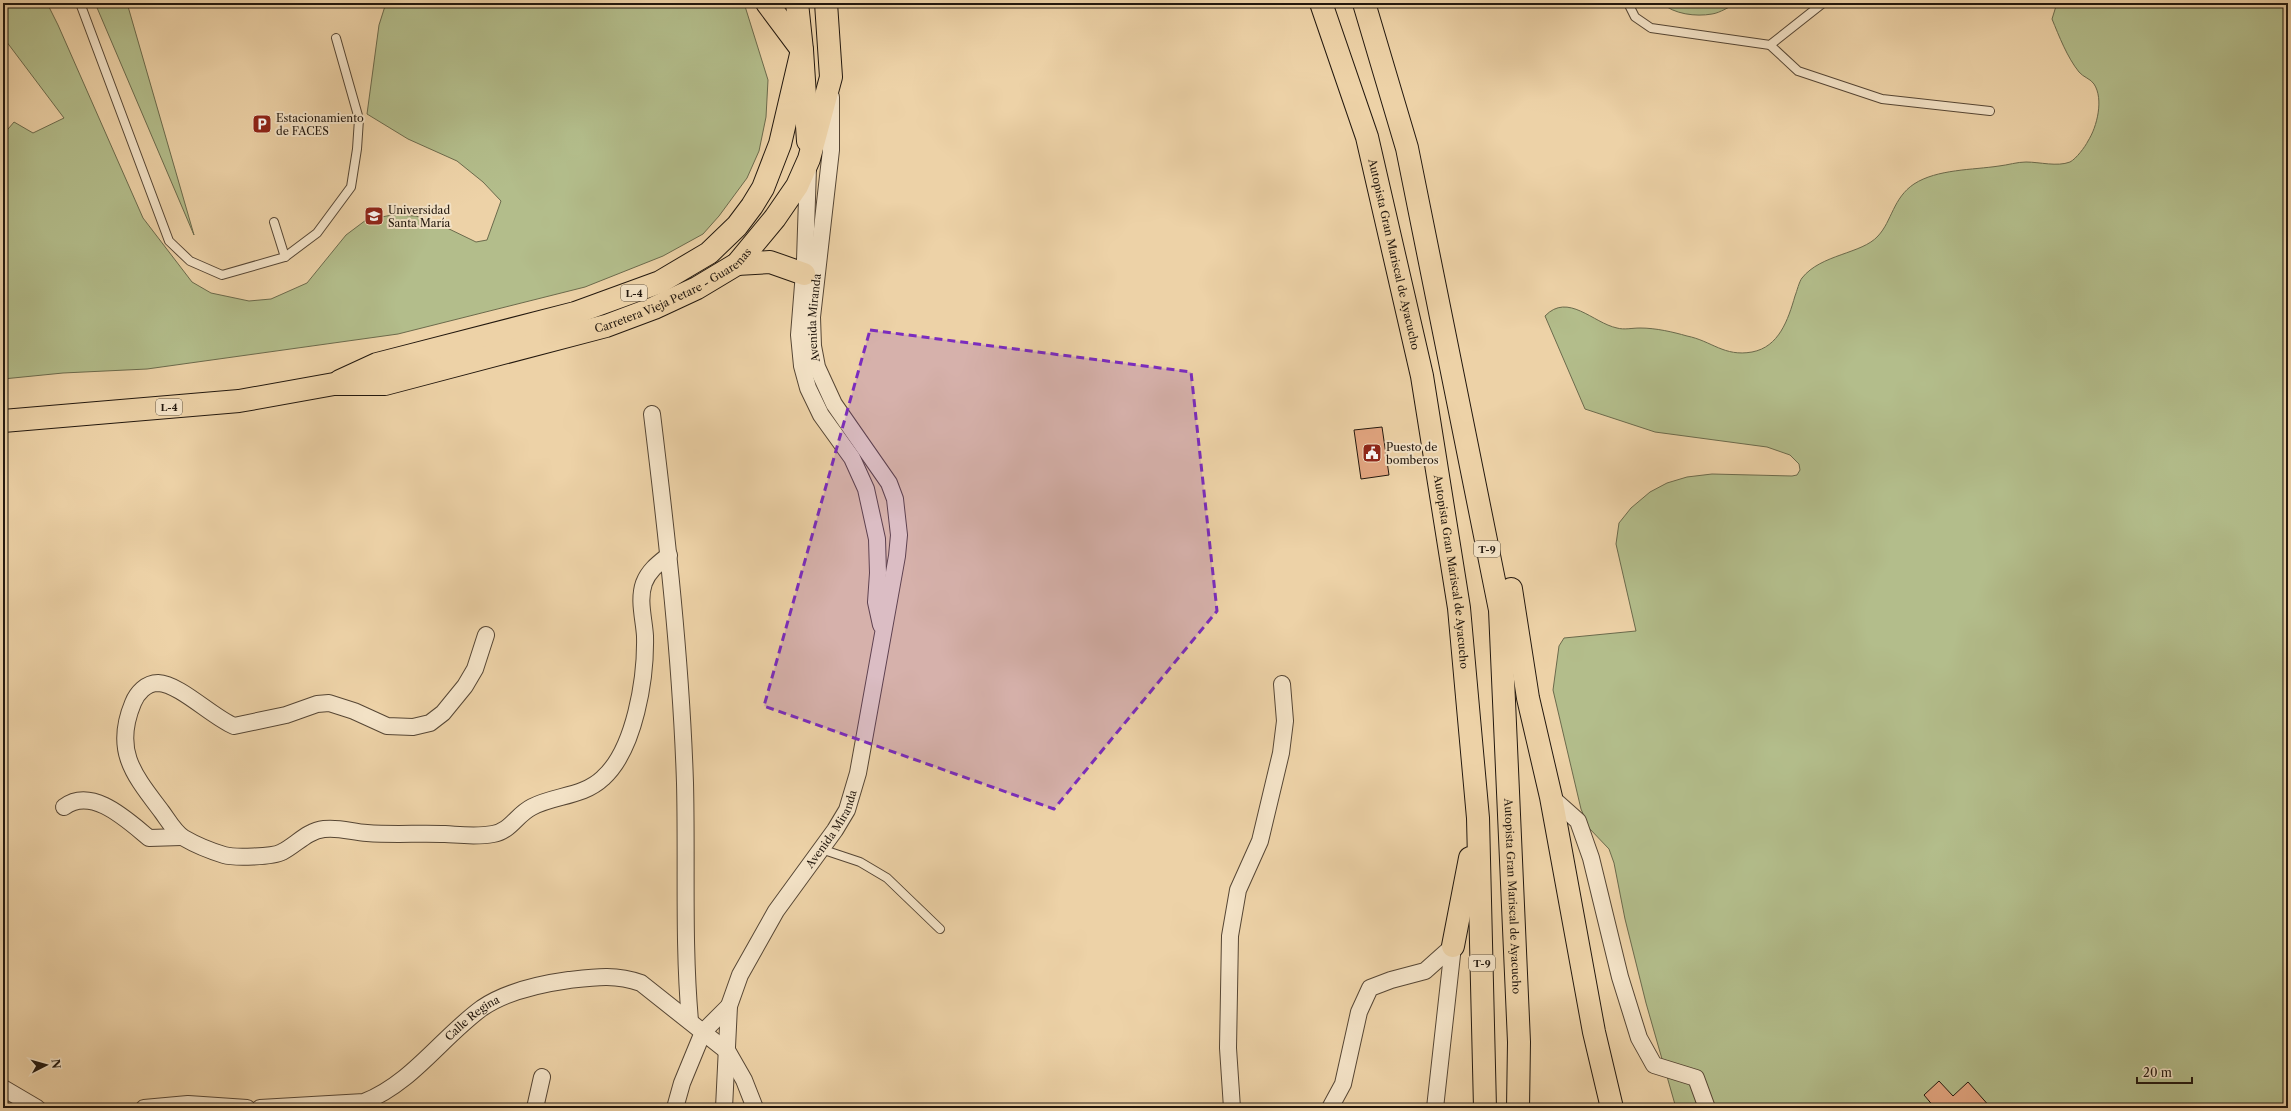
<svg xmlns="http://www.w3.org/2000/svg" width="2291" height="1111" viewBox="0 0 2291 1111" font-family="'Libre Caslon Text',serif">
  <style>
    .green { fill: #b3bd8b; stroke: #6b6a4c }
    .building { fill: #e3a681; stroke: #23180e }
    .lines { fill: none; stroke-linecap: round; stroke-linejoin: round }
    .service-casing { stroke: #564634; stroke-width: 10 }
    .minor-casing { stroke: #564634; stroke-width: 18 }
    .primary-casing { stroke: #23180e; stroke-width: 24 }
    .motorway-casing { stroke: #23180e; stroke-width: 24 }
    .service { stroke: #f3e2c6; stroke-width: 8 }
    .minor { stroke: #f3e2c6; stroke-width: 16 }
    .primary { stroke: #edd2a7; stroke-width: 22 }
    .motorway { stroke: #edd2a7; stroke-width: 22 }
    .marked { fill: #7b2cbf; fill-opacity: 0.2; stroke: #7b2cbf; stroke-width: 3; stroke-dasharray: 8 5; stroke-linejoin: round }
    .labels { text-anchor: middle; stroke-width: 4; stroke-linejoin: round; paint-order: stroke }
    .shield { fill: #f3e2c6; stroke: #615545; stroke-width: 1 }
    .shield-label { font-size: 10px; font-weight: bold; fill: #23180e }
    .poi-label { font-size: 11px; fill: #23180e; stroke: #f3e2c6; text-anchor: start }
    .street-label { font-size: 11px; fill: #23180e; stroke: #f3e2c6 }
  </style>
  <rect width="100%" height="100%" fill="#edd2a7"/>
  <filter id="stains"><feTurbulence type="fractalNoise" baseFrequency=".005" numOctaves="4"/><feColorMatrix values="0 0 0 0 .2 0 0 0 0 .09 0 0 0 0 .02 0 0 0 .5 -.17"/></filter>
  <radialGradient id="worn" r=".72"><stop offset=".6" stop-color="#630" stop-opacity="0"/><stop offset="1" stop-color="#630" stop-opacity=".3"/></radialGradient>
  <g class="green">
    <path d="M3,3H47L58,25L143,218L192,282L211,293L249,301L271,299L307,283L346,235L366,220L392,215L416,216L443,226L476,242L487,240L501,201L483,182L457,161L408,139L367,114L379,25L386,3H744L768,80L766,117L759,151L747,178L719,216L703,234L663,256L585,287L398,334L147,369L63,373L3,379V135L14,122L33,133L64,118L3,37Z"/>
    <path d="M95,3H127L194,235Z"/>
    <path d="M1662,3H1738C1730,6 1720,13 1712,14C1696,17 1673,14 1662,3Z"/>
    <path d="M2057,3H2288V1108H1676L1646,1003L1625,919L1614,863L1609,849L1589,828L1581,809L1553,690L1559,646L1564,638L1636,631L1616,544L1619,523L1631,508L1650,492L1667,483L1687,477L1712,474L1792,476L1797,475L1800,470L1799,464L1790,455L1767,447L1655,432L1585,409L1545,316C1568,292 1593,323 1617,328C1624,330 1632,328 1640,328C1656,328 1673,332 1687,336C1712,341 1724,357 1752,352C1779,347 1788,320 1795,296C1797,291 1799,282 1802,278C1821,254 1862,254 1878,236C1892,221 1893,198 1914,184C1937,169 1973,170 1999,166C2008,165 2017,162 2026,162C2040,162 2057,167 2070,162C2076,159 2085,147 2088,141C2097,127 2104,99 2094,84C2091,79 2083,77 2079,72C2067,57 2059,36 2052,19Z"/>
  </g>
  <g class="building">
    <path d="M1382,427L1389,475L1361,479L1354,430Z"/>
    <path d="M1939,1081L1953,1096L1968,1082L1991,1108H1935L1924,1095Z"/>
  </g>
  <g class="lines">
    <defs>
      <g id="service">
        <path d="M80,3L169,241L190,261L222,275L285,257L317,233L351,187L357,149L359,119L336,38"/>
        <path d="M1628,3L1635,17L1651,28L1770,45L1823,3"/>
        <path d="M1770,45L1798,71L1882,99L1990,111"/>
        <path d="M274,222L285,257"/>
        <path d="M821,849L860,862L887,878L940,929"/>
      </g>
      <g id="minor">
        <path d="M808,168L805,260L799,335L802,366L808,388L821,415L852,458L866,489L877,539L878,573L876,602L881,625"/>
        <path d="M652,414C667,537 681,660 685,783C687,863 683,942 690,1021"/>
        <path d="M486,635L475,669L465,686L443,713L430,723L413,727L387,726L354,711L329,703L317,704L286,715L234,726C212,717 180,684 158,683C146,683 137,693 133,703C113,751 134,775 162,812C168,820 175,833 184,838C196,845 211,851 224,855C234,858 273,857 282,852C296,845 307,831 324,829C339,827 352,832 367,833C393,835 419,833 445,834C462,835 476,837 493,834C511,831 516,815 532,807C555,795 583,797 603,778C635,749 646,678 645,636C644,619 638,600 644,583C649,570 659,563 669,555"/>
        <path d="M1551,797L1578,821L1591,858L1620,977L1639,1038L1654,1065L1696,1078L1707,1108"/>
        <path d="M64,807C92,786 127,820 149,838L181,837"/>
        <path d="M3,1088L37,1108"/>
        <path d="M144,1108L188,1104L247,1108"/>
        <path id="s1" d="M260,1108L364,1102C411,1084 442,1037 482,1008C507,991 540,984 569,980C595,977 616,974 641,983L728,1052L744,1080L755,1108"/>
        <path d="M535,1108L542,1077"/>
        <path d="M675,1108L682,1083L703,1032L729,1006"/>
        <path id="s2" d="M724,1108L729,1006L740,975L776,911L835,830L847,810L858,773L897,556L899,535L895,499L889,483L834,404L817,367L813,346L812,317L831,150V97"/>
        <path d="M1232,1108L1228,1048L1230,936L1238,890L1260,841L1281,753L1285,721L1282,684"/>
        <path d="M1330,1108L1343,1084L1359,1012L1370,988L1391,980L1425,971L1453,946"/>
        <path d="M1435,1108L1453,946"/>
      </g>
      <g id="primary">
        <path d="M767,3L802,50L808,141"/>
        <path d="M737,264L770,262L804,274"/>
        <path d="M340,381L377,364L575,313L660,282L709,253L737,226L752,206L763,188L780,144L802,50L797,3"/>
        <path id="s3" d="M3,421L239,401L334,384H385L606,326L654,308L697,288L737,264L775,218L797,186L809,159L831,77L826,3"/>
      </g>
      <g id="motorway">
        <path id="s4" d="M1321,3L1367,137L1422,376L1459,608L1478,818L1485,1108"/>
        <path id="s5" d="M1364,3L1407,148L1500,610L1519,1042L1518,1108"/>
        <path d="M1511,589L1528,698L1551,797L1594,1032L1612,1108"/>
        <path d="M1453,946L1470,858"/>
      </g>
    </defs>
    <use href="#service" class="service-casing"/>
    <use href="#minor" class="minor-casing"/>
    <use href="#primary" class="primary-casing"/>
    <use href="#motorway" class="motorway-casing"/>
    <use href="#service" class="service"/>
    <use href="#minor" class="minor"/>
    <use href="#primary" class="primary"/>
    <use href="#motorway" class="motorway"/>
  </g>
  <path class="marked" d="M870,330L1191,372L1217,611L1054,809L764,706Z"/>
  <defs>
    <symbol id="parking-square" viewBox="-11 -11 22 22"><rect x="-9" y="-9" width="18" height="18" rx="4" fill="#8f2418" stroke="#f3e2c6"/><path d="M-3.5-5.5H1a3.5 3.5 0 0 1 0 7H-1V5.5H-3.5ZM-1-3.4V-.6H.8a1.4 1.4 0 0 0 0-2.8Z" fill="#fff"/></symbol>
    <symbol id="university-square" viewBox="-11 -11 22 22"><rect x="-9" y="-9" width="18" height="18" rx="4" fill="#8f2418" stroke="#f3e2c6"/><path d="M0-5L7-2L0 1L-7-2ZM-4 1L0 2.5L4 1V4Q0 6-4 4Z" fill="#fff"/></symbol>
    <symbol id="civic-square" viewBox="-11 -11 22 22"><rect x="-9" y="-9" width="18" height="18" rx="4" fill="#8f2418" stroke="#f3e2c6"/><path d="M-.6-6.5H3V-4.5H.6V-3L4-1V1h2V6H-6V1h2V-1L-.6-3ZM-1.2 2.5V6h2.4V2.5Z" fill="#fff"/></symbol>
  </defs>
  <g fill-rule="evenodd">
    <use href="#parking-square" x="251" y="113" width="22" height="22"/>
    <use href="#university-square" x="363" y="205" width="22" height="22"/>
    <use href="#civic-square" x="1361" y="442" width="22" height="22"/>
  </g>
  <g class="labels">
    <g class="shield">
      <rect x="621" y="285" width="26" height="16" rx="3"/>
      <rect x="156" y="399" width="26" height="16" rx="3"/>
      <rect x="1474" y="541" width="26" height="16" rx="3"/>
      <rect x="1469" y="955" width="26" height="16" rx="3"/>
    </g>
    <g class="shield-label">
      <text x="634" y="297">L-4</text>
      <text x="169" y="411">L-4</text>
      <text x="1487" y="553">T-9</text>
      <text x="1482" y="967">T-9</text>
    </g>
    <g class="poi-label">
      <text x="276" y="122">Estacionamiento<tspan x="276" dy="13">de FACES</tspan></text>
      <text x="388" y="214">Universidad<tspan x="388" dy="13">Santa María</tspan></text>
      <text x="1386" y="451">Puesto de<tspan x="1386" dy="13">bomberos</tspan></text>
    </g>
    <g class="street-label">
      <text dy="4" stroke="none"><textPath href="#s4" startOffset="262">Autopista Gran Mariscal de Ayacucho</textPath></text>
      <text dy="4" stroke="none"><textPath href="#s3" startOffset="689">Carretera Vieja Petare - Guarenas</textPath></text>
      <text dy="4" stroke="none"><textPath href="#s2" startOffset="852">Avenida Miranda</textPath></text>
      <text dy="4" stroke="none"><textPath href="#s4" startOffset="585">Autopista Gran Mariscal de Ayacucho</textPath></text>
      <text dy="4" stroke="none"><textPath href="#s2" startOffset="308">Avenida Miranda</textPath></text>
      <text dy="4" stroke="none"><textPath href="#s5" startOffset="909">Autopista Gran Mariscal de Ayacucho</textPath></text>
      <text dy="4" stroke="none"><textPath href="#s1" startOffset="242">Calle Regina</textPath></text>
    </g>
  </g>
  <rect width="2291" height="1111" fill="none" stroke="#edd2a7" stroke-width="16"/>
  <rect x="4" y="4" width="2283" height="1103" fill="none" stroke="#23180e" stroke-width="2"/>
  <rect x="8" y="8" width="2275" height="1095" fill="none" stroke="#23180e"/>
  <g transform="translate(46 1065) rotate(84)" stroke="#f3e2c6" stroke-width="3" paint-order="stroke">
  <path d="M0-3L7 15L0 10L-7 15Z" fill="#23180e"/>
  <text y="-6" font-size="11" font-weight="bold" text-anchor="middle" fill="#23180e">N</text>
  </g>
  <path d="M2137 1077v6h55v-6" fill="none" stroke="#23180e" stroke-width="2"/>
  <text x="2143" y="1077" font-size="12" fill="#23180e" stroke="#f3e2c6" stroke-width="3" paint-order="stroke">20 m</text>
  <rect width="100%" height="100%" filter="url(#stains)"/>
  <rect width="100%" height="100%" fill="url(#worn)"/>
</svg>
